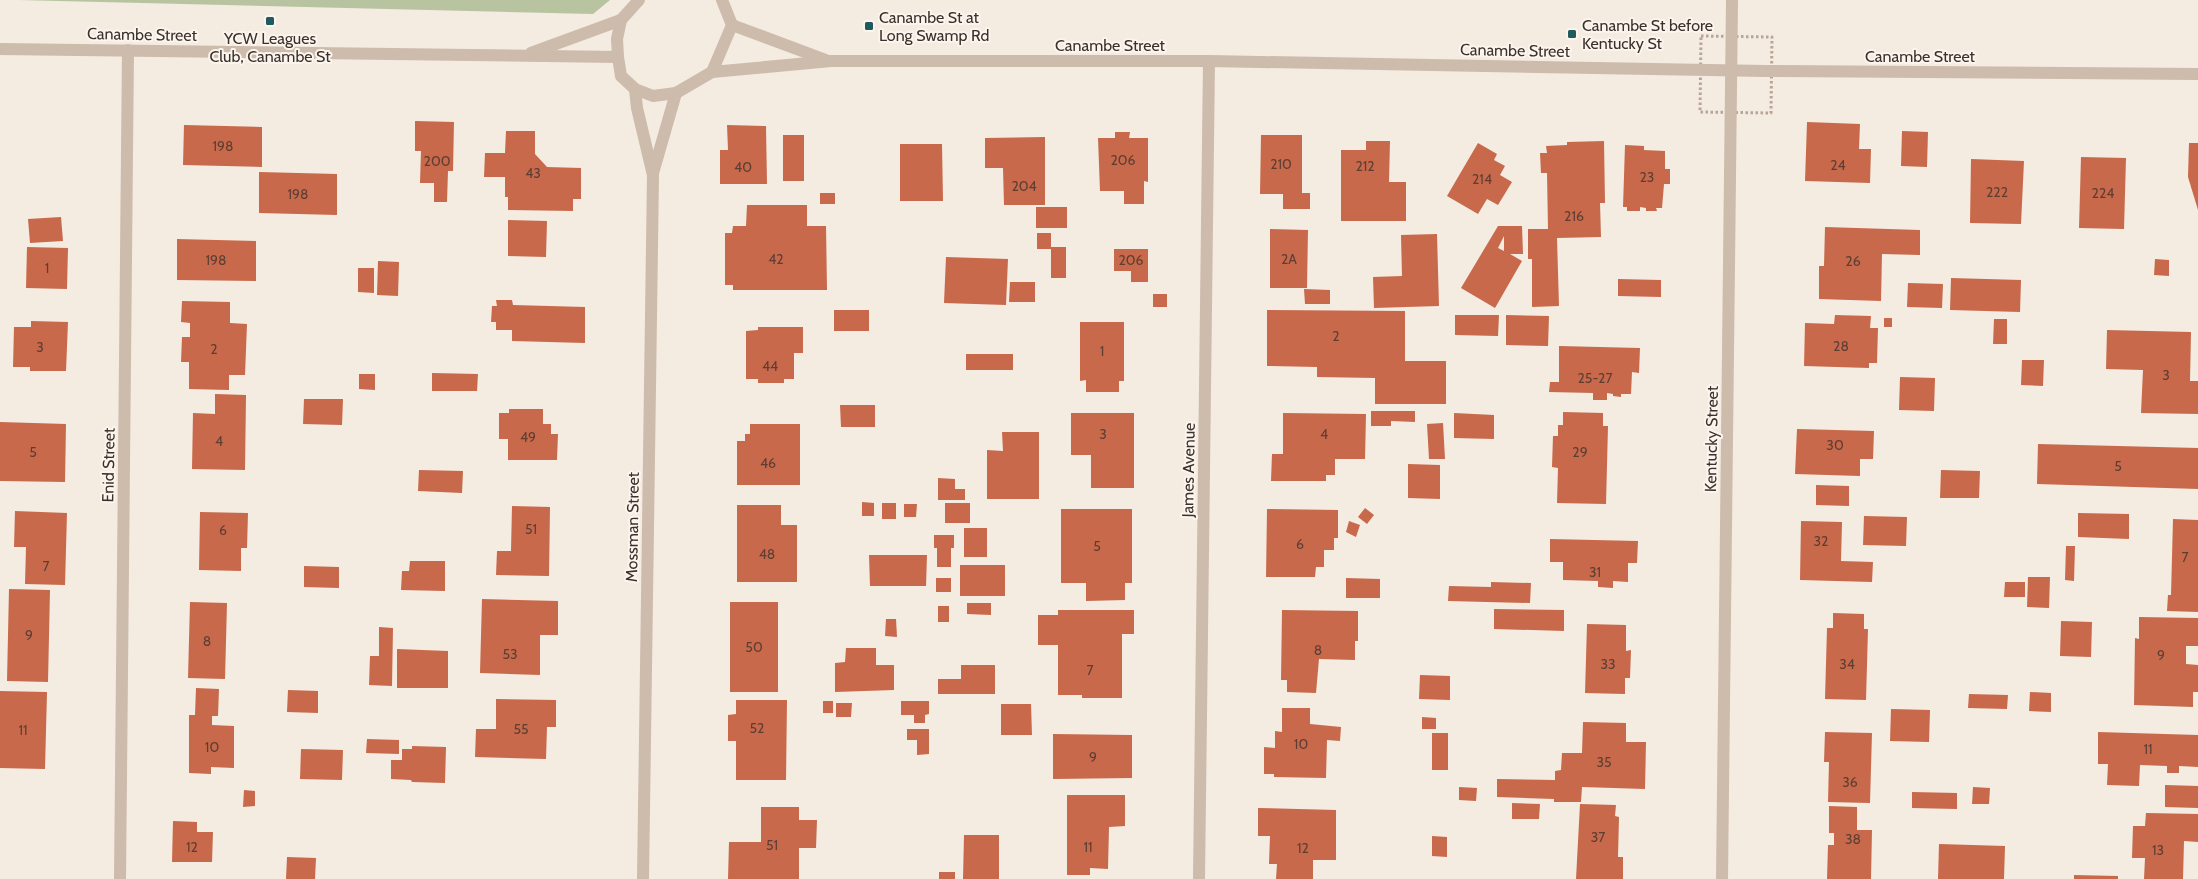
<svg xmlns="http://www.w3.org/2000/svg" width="2198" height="879" viewBox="0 0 2198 879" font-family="Cabin,sans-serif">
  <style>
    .green { fill: #b8c4a0 }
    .building { fill: #c8694b; fill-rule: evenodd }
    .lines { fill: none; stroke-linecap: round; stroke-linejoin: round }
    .path { stroke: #b9a596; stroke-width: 3; stroke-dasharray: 2.5 2.5; stroke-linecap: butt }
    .minor { stroke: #cdbbac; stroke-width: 12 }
    .poi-dot { fill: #1f5a5e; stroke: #fbf5ee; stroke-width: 2 }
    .labels { text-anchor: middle; stroke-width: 4; stroke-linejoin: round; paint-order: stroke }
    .number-label { font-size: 14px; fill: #5e3e33 }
    .poi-label { font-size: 16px; fill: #3b302b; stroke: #fbf5ee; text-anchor: start }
    .street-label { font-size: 16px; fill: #3b302b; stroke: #fbf5ee }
  </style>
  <rect width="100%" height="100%" fill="#f4ebe1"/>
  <path class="green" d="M18,0H610L593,14Z"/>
  <g class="building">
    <path d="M415,121L454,122L453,171H448L447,202H434V183H420L421,151H415Z"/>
    <path d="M1807,122L1860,124L1859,149H1871L1870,183L1805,181Z"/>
    <path d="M184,125L262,127V167L183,165Z"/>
    <path d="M727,125L766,126L767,184H720V150H728Z"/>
    <path d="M506,131H535V154L547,167L581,168V199H573V211L508,210V197H505V177H484L485,153H505Z"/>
    <path d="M1902,131L1928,132L1927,167L1901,166Z"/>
    <path d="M1115,132H1130L1129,138H1148V182L1144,181V204H1124V191H1100L1098,138H1115Z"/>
    <rect x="783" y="135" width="21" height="46"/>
    <path d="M1261,135H1302V193H1310V209H1283V194H1260Z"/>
    <path d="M1045,137V205H1004L1003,168H985V138Z"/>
    <path d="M1366,141H1390L1389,182H1406V221H1341V150H1366Z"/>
    <path d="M1604,141L1605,203H1600L1601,237L1557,238L1559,306L1532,307V259H1528V229H1548L1547,173H1541L1540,153H1547L1546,146L1567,145V142Z"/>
    <path d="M1478,143L1497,154L1494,160L1505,166L1500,175L1512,182L1498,205L1487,199L1478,214L1447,196Z"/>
    <path d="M2189,143H2198V210L2188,177Z"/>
    <path d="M900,144H942L943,201H900Z"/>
    <path d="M1625,145L1644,146V150L1665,151V169H1670V184H1664L1662,208H1656L1657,211H1646V208L1640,207V211H1627V207H1623Z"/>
    <path d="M2081,157L2126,158L2124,229L2079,228Z"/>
    <path d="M1971,159L2024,161L2021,224L1970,223Z"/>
    <path d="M259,172L337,174V215L259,213Z"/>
    <rect x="820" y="193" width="15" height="11"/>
    <path d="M747,205H807V226H826L827,290H733V285H725V233H732L733,226H746Z"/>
    <rect x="1036" y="207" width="31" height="21"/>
    <path d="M61,217L63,241L30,243L28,219Z"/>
    <path d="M508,220L547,221L546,257L508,256Z"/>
    <path d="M1498,226H1522L1523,254H1510L1522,261L1495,308L1461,288ZM1504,236V251L1498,248Z"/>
    <path d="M1825,227L1920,230V255L1882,254L1881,301L1819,299V266H1824Z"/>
    <path d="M1270,229L1308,230L1307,288H1270Z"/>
    <path d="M1037,233H1051V247H1066V278H1051V249H1037Z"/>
    <path d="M1437,234L1439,306L1374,308L1373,277L1402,276L1401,235Z"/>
    <path d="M177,239L256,241V281L177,280Z"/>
    <path d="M27,247L68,248L67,289L26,288Z"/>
    <path d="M1114,249H1148V282H1131V271H1114Z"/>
    <path d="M946,257L1008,259L1006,305L944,303Z"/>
    <path d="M2155,259L2169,260V276L2154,275Z"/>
    <path d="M378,261L399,262L398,296L377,295Z"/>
    <path d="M358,268H374V293L358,292Z"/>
    <path d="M1951,278L2021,280L2020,312L1950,310Z"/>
    <path d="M1618,279L1661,280V297L1618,296Z"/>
    <path d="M1010,282H1035V302H1009Z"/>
    <path d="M1908,283L1943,284L1942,308L1907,307Z"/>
    <path d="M1304,289L1330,290V304H1305Z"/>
    <rect x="1153" y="294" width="14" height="13"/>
    <path d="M496,300H512L513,305L585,307V343L512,341V330H496V322H491L492,306H497Z"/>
    <path d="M182,301L230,302V323L247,324L245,375H229V390L189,389V362H181L182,337H190V323L181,322Z"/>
    <rect x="834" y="310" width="35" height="21"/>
    <path d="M1267,310L1405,311V361H1446V404H1375V378L1317,377V367L1267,366Z"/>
    <path d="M1455,315H1499L1498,336L1455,335Z"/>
    <path d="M1506,315L1549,316L1548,346L1506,345Z"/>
    <path d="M1835,315L1871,316L1870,328H1878L1877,363H1869V368L1804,366L1805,323L1834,324Z"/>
    <rect x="1884" y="318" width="8" height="9"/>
    <path d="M1994,319H2007V344H1993Z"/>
    <path d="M31,321L68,322L66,371H30V367H13L14,327H31Z"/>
    <path d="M1080,322H1124V381H1119V392H1086V380L1080,381Z"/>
    <path d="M758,327H803V353H794V379H784V383H758V379H746V331L758,330Z"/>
    <path d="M2107,330L2191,332L2190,381H2198V414L2141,413L2143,370L2106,369Z"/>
    <path d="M1559,346L1640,348L1639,373L1632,372L1631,394H1621V397L1613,396V394L1607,393V400H1593V393L1549,392L1550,382H1559Z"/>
    <rect x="966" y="354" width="47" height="16"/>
    <path d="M2022,360H2044L2043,386L2021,385Z"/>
    <path d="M432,373L478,374L477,391H432Z"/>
    <path d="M359,374H375V390L359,389Z"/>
    <path d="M1900,377L1935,378L1934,411L1899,410Z"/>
    <path d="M215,394L246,395L245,470L192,469L193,413L215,414Z"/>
    <path d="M304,399H343L342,425L303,424Z"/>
    <path d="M840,405H875V427H841Z"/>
    <path d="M509,409H543V424H551V434H558L557,460H508V439H499V413H509Z"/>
    <path d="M1371,411H1415V422L1391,421V426H1371Z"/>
    <path d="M1563,412L1603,413V426H1608L1606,504L1557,503L1558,468L1552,467L1553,436H1558V425H1563Z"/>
    <path d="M1071,413H1134V488H1091V455H1071Z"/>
    <path d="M1283,413L1366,414L1365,459H1335V475H1326V481H1271L1272,454H1283Z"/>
    <path d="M1454,413L1494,415V439L1454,438Z"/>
    <path d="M0,422L66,424L65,482L0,481Z"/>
    <path d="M1443,423L1445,459H1429L1427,424Z"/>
    <path d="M750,424H800V485H737V441H745V434H750Z"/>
    <path d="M1797,429L1874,431L1873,459H1860V476L1795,474Z"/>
    <path d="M1002,432H1039V499H987V450L1003,451Z"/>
    <path d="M2038,444L2198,448V489L2037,484Z"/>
    <path d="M1408,464L1440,465V499L1408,498Z"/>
    <path d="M419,470L463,471L462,493L418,491Z"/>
    <path d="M1941,470L1980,471L1979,498H1940Z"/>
    <path d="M938,478L955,479V489H965V500H938Z"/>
    <path d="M1816,485L1849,486V506L1816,505Z"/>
    <path d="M862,502L874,503V516H862Z"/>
    <rect x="882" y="503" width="14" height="16"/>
    <rect x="945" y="503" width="25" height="20"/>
    <path d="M904,504H917L916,517H904Z"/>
    <path d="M737,505H781V525H797V582H737Z"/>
    <path d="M512,506L550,507L549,576L496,575L497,551H511Z"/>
    <path d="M1365,508L1374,515L1367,524L1358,517Z"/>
    <path d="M1061,509H1132V583H1125V600L1086,601V583H1061Z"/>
    <path d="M1267,509L1338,510V538H1334V550H1324V567H1316L1315,577H1266Z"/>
    <path d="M15,511L67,513L65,585L25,584L26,547H14Z"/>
    <path d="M200,512L248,513L247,548H241V571L199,570Z"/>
    <path d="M2078,513L2129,514V539L2078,537Z"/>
    <path d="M1864,516L1907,517L1906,546L1863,545Z"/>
    <path d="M2173,519L2198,520V612L2167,611L2168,595H2171Z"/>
    <path d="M1349,521L1360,525L1356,537L1346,532Z"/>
    <path d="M1801,521L1842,522L1841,561L1873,562L1872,582L1800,580Z"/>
    <rect x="964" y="528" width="23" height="29"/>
    <path d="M934,535H954V548H951V567H937V548H934Z"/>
    <path d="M1550,539L1638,541L1637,563H1628V582L1613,581V588L1598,587V581L1563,580V562H1550Z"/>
    <path d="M2066,546H2075L2074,581L2065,580Z"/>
    <path d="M869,555H927L926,586H870Z"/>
    <path d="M410,561H445V591L401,590L402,571H409Z"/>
    <rect x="960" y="565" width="45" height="31"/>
    <path d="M304,566L339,567V588L304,587Z"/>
    <path d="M2028,577H2050L2049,608L2027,607Z"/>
    <rect x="936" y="578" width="15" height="14"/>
    <path d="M1346,578L1380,579V598H1346Z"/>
    <path d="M1491,582L1531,583L1530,603L1448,601L1449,586L1491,587Z"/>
    <path d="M2005,582H2025V597H2004Z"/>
    <path d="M9,589L50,590L48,682L7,681Z"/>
    <path d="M482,599L558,601V635H540V675L480,673Z"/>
    <path d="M190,602L227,603L225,679L188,678Z"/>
    <rect x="730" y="602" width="48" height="90"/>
    <path d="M967,603H991V615L967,614Z"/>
    <rect x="938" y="606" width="11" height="16"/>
    <path d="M1494,609L1564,610V631L1494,629Z"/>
    <path d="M1058,610H1134V634H1122V698H1082V695H1058V645H1038V615H1058Z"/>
    <path d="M1282,610L1358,611V641H1355V660L1319,659L1316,693L1287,692V680H1281Z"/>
    <path d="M1833,613L1864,614V629H1868L1866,700L1825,699L1827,628H1833Z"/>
    <path d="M2139,617L2198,618V646H2186V664L2198,665V692H2193V707L2134,705L2135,638L2139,639Z"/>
    <path d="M886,619H896L897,637L885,636Z"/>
    <path d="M2061,621L2092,622L2091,657L2060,656Z"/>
    <path d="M1587,624L1626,625V651L1631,650L1630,678H1625V694L1585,693Z"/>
    <path d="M379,627L393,628L392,686L369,685L370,656H379Z"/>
    <path d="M846,648H876V665H894V690L835,692V663L845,662Z"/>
    <path d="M397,649L448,651V688H397Z"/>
    <path d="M961,665H995V694H938V679H961Z"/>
    <path d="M1420,675L1450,676V700L1419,699Z"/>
    <path d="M196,688L219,689L218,716H212V725L234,726V768L211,767V774L189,773V715H195Z"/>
    <path d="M288,690L318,691V713L287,712Z"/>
    <path d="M0,691L47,692L45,769L0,768Z"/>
    <path d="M2030,692L2051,693V712L2029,711Z"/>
    <path d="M1969,694L2008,695L2007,709L1968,708Z"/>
    <path d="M496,699L556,700V727H547L546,759L475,757L476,729H496Z"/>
    <path d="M736,700H787L786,780H736V741H728V715L736,714Z"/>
    <rect x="823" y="701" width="10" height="12"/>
    <path d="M901,701H929V714L925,715V723H914V715H901Z"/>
    <path d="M836,703H852L851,717H836Z"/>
    <path d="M1001,704H1031L1032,735H1001Z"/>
    <path d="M1282,708H1310V724L1341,727L1340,741L1327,740L1326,778L1274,777V774H1264V747L1275,748V731L1282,732Z"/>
    <path d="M1891,709L1930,710L1929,742L1890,741Z"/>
    <path d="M1422,717L1436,718V729H1422Z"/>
    <path d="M1583,722L1626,723V742H1646L1645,789L1582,787L1581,802H1554V799L1497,797V779L1555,780V771L1561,770L1562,753H1582Z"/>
    <path d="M907,729H929V754L917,755V740H907Z"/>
    <path d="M1825,732L1872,733L1870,803L1828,802L1829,762H1824Z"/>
    <path d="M2098,732L2198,735V767L2179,766V773H2167V766L2140,765L2139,786L2107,785L2108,764H2098Z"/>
    <rect x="1432" y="733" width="16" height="37"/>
    <path d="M1053,734L1132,735V778L1053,779Z"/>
    <path d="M367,739L399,740V754L366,753Z"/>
    <path d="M412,746L446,747L445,783L412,782L411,780L391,779V760H402V749H412Z"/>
    <path d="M301,749L343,750L342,780L300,779Z"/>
    <path d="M2165,785L2198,786V808L2165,807Z"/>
    <path d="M1459,787L1477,788L1476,801L1459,800Z"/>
    <path d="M1973,787L1990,788L1989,804H1972Z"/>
    <path d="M244,790L255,791V806L243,807Z"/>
    <path d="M1912,792L1957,793V809L1912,808Z"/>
    <path d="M1067,795H1125V826L1109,827L1108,869L1090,868V875H1067Z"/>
    <path d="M1512,803L1540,804L1539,819H1512Z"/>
    <path d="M1580,804L1616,805L1615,816L1619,817L1618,857H1623V879H1576Z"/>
    <path d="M1829,806L1857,807V830H1872L1871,879H1827L1828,845H1834V833H1829Z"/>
    <path d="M761,807H799V820H817L816,848H799V879H728L729,842H761Z"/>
    <path d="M1258,808L1336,810V860H1313V879H1276L1277,864H1269L1270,836H1258Z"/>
    <path d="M2146,813L2198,814V842L2184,841L2183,879H2144L2145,858H2132L2133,826H2145Z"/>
    <path d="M173,821L197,822V832H213L212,862H172Z"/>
    <path d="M964,835H999V879H963Z"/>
    <path d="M1432,836L1447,837V857L1432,856Z"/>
    <path d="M1939,844L2005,846L2004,879H1938Z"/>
    <path d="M287,857L316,858L315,879H286Z"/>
    <rect x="939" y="872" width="16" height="7"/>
    <path d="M2074,875L2118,876V879H2074Z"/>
  </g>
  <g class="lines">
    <path class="path" d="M1701,36L1772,37L1771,113L1700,112Z"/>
    <g class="minor">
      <path d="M639,0L621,20L617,39L618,57L621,76L635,89L653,96L676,93L712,72L732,25L722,0"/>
      <path d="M732,25L826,60"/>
      <path d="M0,49L618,57"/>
      <path d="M531,53L621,20"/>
      <path d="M712,72L831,61H1209L1765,71L2198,74"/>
      <path d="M635,89L637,108L653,175L643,879"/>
      <path d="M653,173L676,93"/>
      <path d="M120,879L128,50"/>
      <path d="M1199,879L1209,61"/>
      <path d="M1722,879L1732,0"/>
    </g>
  </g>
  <g class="poi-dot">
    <rect x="265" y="16" width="10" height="10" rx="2.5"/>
    <rect x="864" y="21" width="10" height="10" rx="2.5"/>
    <rect x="1567" y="29" width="10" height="10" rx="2.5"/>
  </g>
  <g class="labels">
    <g class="number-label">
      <text x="223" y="151">198</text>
      <text x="1123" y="165">206</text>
      <text x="437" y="166">200</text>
      <text x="1281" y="169">210</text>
      <text x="1838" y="170">24</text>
      <text x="1365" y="171">212</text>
      <text x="743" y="172">40</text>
      <text x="533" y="178">43</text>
      <text x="1647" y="182">23</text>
      <text x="1482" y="184">214</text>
      <text x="1024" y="191">204</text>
      <text x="1997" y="197">222</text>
      <text x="2103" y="198">224</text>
      <text x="298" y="199">198</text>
      <text x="1574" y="221">216</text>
      <text x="776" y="264">42</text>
      <text x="1289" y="264">2A</text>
      <text x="216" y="265">198</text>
      <text x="1131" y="265">206</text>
      <text x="1853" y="266">26</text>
      <text x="47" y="273">1</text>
      <text x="1336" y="341">2</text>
      <text x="1841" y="351">28</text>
      <text x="40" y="352">3</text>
      <text x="214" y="354">2</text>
      <text x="1102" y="356">1</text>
      <text x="770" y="371">44</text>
      <text x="2166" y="380">3</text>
      <text x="1595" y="383">25-27</text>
      <text x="1103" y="439">3</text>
      <text x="1324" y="439">4</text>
      <text x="528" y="442">49</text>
      <text x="219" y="446">4</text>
      <text x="1835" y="450">30</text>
      <text x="33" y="457">5</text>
      <text x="1580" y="457">29</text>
      <text x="768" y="468">46</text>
      <text x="2118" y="471">5</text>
      <text x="531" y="534">51</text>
      <text x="223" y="535">6</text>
      <text x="1821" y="546">32</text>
      <text x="1300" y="549">6</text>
      <text x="1097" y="551">5</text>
      <text x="767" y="559">48</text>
      <text x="2185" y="562">7</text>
      <text x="46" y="571">7</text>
      <text x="1595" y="577">31</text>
      <text x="29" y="640">9</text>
      <text x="207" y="646">8</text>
      <text x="754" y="652">50</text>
      <text x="1318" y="655">8</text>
      <text x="510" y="659">53</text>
      <text x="2161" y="660">9</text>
      <text x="1608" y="669">33</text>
      <text x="1847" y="669">34</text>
      <text x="1090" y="675">7</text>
      <text x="757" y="733">52</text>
      <text x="521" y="734">55</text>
      <text x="23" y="735">11</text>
      <text x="1301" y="749">10</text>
      <text x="212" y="752">10</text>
      <text x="2148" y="754">11</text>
      <text x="1093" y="762">9</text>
      <text x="1604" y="767">35</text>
      <text x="1850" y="787">36</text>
      <text x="1598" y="842">37</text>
      <text x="1853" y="844">38</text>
      <text x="772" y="850">51</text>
      <text x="192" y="852">12</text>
      <text x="1088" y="852">11</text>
      <text x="1303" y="853">12</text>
      <text x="2158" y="855">13</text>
    </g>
    <g class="poi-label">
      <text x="879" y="23">Canambe St at<tspan x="879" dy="18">Long Swamp Rd</tspan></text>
      <text x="1582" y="31">Canambe St before<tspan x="1582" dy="18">Kentucky St</tspan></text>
      <text x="270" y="44" text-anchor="middle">YCW Leagues<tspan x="270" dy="18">Club, Canambe St</tspan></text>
    </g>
    <g class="street-label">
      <text transform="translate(142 34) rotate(1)" y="6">Canambe Street</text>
      <text x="1110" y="51">Canambe Street</text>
      <text transform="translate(1515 50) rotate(1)" y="6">Canambe Street</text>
      <text x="1920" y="62">Canambe Street</text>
      <text transform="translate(1711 439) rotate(-89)" y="6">Kentucky Street</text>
      <text transform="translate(108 465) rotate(-89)" y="6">Enid Street</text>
      <text transform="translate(1188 470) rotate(-89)" y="6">James Avenue</text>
      <text transform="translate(632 527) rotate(-89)" y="6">Mossman Street</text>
    </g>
  </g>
</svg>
